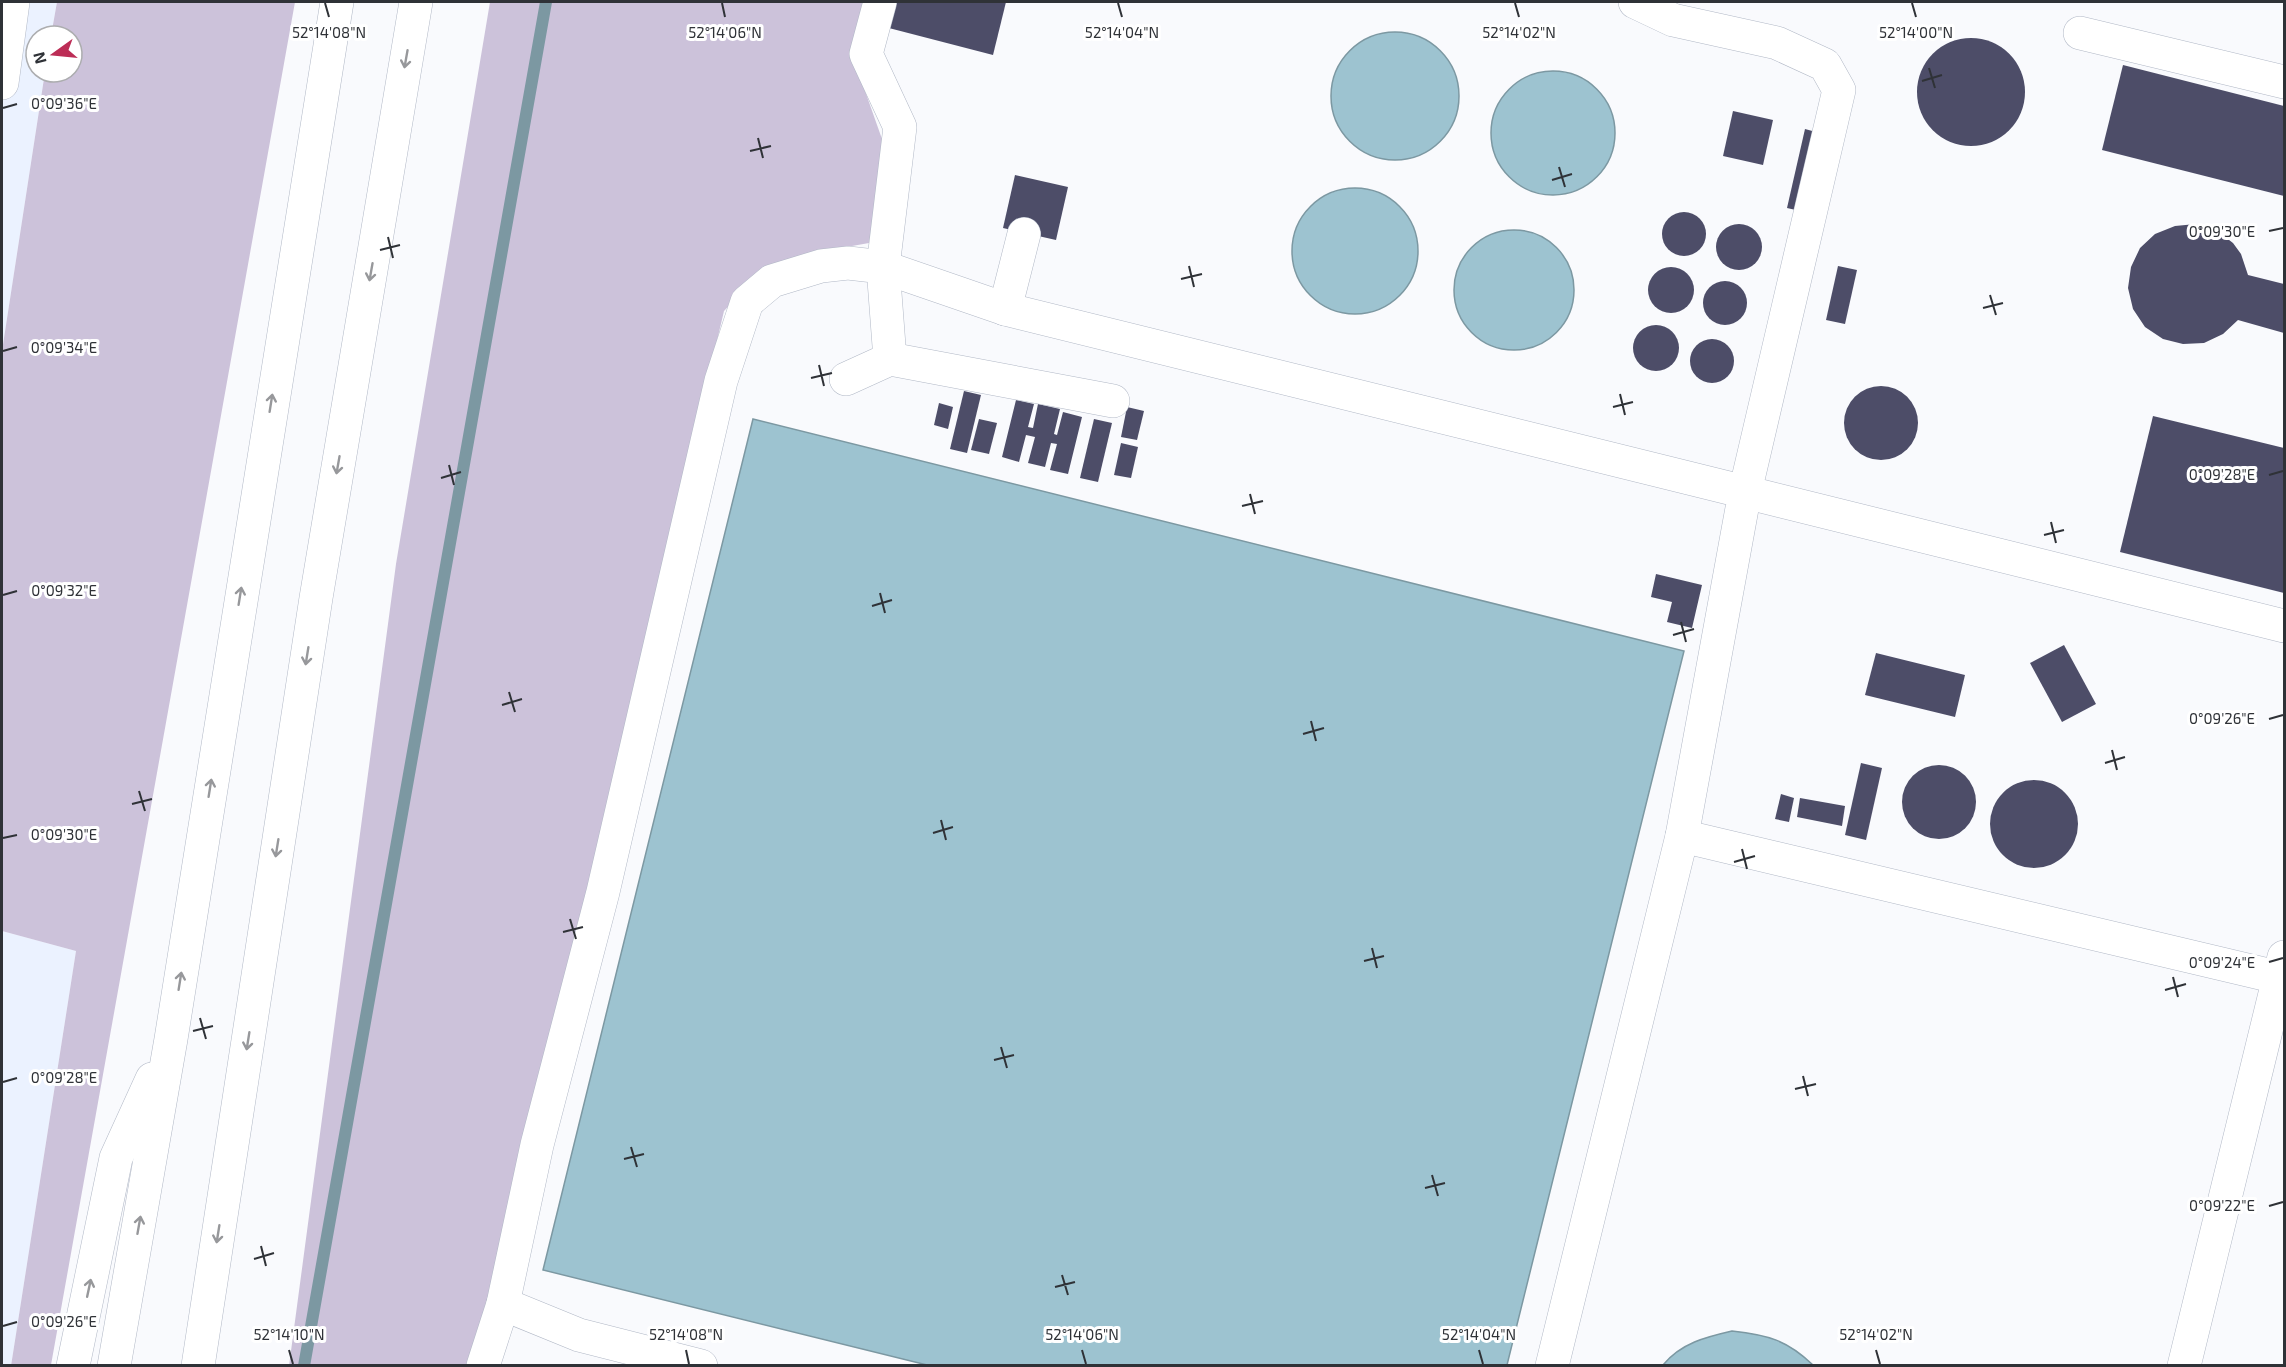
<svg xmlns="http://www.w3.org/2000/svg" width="2286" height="1367" viewBox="0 0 2286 1367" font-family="'Exo 2',sans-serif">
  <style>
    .built { fill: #ebf2ff }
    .green { fill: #ccc2da }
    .water { fill: #9dc3d0; stroke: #7c98a2; stroke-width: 1.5 }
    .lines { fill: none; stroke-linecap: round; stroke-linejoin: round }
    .stream { stroke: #7c98a2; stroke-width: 12 }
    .building { fill: #4d4d68 }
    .minor-casing { stroke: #b1b8c6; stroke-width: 34 }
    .highway-casing { stroke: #b1b8c6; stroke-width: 34 }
    .minor { stroke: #fff; stroke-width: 33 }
    .highway { stroke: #fff; stroke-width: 33 }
    .oneway { stroke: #97989b }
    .ticks { fill: none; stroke: #2f3237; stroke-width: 2 }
    .ticks-label { font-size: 15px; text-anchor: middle; fill: #2f3237; stroke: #fff; stroke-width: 6; stroke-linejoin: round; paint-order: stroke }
  </style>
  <rect width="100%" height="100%" fill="#f9fafd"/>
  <g class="built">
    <path d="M2,2H57L51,36H36V72H45L2,351Z"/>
    <path d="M2,931L76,951L11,1366L2,1365Z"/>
  </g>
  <g class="green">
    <path d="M57,2H295L51,1365L11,1366L76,951L2,931V351L45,72H72V36H51Z"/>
    <path d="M490,2H866L853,57L888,156L869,243L818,252L764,269L724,311L475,1365L289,1366L396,564Z"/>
  </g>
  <g class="water">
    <circle cx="1395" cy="96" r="64"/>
    <circle cx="1553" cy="133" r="62"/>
    <circle cx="1355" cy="251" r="63"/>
    <circle cx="1514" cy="290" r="60"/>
    <path d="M753,419L1684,651L1507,1365H927L543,1270Z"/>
    <path d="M1732,1331C1768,1335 1787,1340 1813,1365H1663C1681,1343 1706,1337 1732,1331Z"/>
  </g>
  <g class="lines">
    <path class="stream" d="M304,1366L546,2"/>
  </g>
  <g class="building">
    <path d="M892,2H1006L993,55L885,27Z"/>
    <circle cx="1971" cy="92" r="54"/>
    <path d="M2123,65L2284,106V196L2102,150Z"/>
    <path d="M1733,111L1773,120L1763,165L1723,156Z"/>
    <path d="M1805,129L1827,135L1809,213L1787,208Z"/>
    <path d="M1015,175L1068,187L1056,240L1003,228Z"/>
    <circle cx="1684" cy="234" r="22"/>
    <path d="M2196,224L2216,230L2233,243L2241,254L2248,275L2284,284V333L2238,320L2223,334L2204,343L2183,344L2163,339L2145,327L2133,309L2128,288L2131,267L2140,248L2155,234L2175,226Z"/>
    <circle cx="1739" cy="247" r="23"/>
    <path d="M1838,266L1857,270L1845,324L1826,320Z"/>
    <circle cx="1671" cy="290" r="23"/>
    <circle cx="1725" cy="303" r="22"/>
    <circle cx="1656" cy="348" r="23"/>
    <circle cx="1712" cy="361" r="22"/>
    <circle cx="1881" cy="423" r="37"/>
    <path d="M964,391L981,395L967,453L950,449Z"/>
    <path d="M1016,400L1034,404L1028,427L1033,428L1038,404L1060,409L1054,434L1057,435L1063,412L1082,417L1068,474L1050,470L1057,444L1051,443L1045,467L1028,463L1035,437L1026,435L1019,462L1002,457Z"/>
    <path d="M939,403L953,407L948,429L934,425Z"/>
    <path d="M1127,407L1144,411L1137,440L1121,437Z"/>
    <path d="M2153,416L2284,448V593L2120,552Z"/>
    <path d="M979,419L997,423L989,454L971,450Z"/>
    <path d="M1094,419L1112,423L1098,482L1080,478Z"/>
    <path d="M1121,443L1138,447L1131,478L1114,475Z"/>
    <path d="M1656,574L1702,585L1692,628L1667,622L1672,602L1651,597Z"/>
    <path d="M2064,645L2096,704L2062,722L2030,663Z"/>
    <path d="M1876,653L1965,675L1955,717L1865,695Z"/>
    <path d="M1861,763L1882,768L1866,840L1845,835Z"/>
    <circle cx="1939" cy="802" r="37"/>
    <circle cx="2034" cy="824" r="44"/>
    <path d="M1781,794L1794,798L1789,822L1775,819Z"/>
    <path d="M1800,798L1845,806L1842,826L1797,817Z"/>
  </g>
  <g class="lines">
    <defs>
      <g id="minor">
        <path d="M880,2L866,54L900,127L883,267L1005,309L1745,492L1682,836L1552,1366"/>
        <path d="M1635,2L1673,20L1777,43L1825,65L1839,90L1745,492L2284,626"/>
        <path d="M2080,33L2284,82"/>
        <path d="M2,83L13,2"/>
        <path d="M1005,309L1024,234"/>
        <path d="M846,379L890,359L1113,401"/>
        <path d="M1682,836L2281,978"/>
        <path d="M503,1304L579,1335L701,1366"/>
        <path d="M483,1366L503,1304L537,1145L603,892L721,381L747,302L772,281L821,266L848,263L883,267L890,359"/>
        <path d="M2184,1366L2284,957"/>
      </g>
      <g id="highway">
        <path d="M73,1366L116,1158L152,1079"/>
        <path d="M114,1366L171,1039L337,2"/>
        <path d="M198,1366L316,598L416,2"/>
      </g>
    </defs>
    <use href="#minor" class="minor-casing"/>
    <use href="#highway" class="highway-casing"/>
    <use href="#minor" class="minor"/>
    <use href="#highway" class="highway"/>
  </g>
  <defs><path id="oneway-shaft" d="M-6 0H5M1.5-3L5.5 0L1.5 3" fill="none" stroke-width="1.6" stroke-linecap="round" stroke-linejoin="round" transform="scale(1.5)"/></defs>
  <g class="oneway">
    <use href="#oneway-shaft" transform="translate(406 59) rotate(100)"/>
    <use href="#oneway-shaft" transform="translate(371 272) rotate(100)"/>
    <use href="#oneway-shaft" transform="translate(271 403) rotate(-81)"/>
    <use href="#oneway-shaft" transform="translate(338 465) rotate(100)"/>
    <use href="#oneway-shaft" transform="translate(240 596) rotate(-81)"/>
    <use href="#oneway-shaft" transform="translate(307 656) rotate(99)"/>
    <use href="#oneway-shaft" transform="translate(210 788) rotate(-81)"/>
    <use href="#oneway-shaft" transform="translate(277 848) rotate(99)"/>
    <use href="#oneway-shaft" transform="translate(180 981) rotate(-81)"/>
    <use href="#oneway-shaft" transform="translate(248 1041) rotate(99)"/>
    <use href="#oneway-shaft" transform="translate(139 1225) rotate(-80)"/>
    <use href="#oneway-shaft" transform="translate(218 1234) rotate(99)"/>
    <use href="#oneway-shaft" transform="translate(89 1288) rotate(-78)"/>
  </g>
  <path class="ticks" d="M325,3L329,17M722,3L725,17M1118,3L1122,17M1515,3L1519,17M1912,3L1916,17M1929,68L1935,88M1922,81L1942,75M3,108L17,104M758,138L763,158M750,151L771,146M1559,167L1565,187M1552,180L1572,174M2269,231L2283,228M388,237L393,258M380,250L400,245M1189,266L1194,287M1181,279L1202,274M1990,295L1996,315M1983,308L2003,303M3,351L17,347M819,365L824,386M811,378L832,373M1620,394L1625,415M1613,407L1633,402M449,465L454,485M2269,475L2283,471M441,478L461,472M1250,494L1255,514M1242,506L1263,501M2051,522L2056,543M2044,535L2064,530M880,593L885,613M3,595L17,591M872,606L892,600M1681,622L1686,642M1673,635L1694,629M509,692L515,712M502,705L522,699M2269,719L2283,715M1311,721L1316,741M1303,734L1324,728M2112,750L2117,770M2105,763L2125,757M139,791L145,811M132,804L152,799M941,820L946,840M933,833L953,827M3,838L17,835M1742,849L1747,869M1734,862L1755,856M570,919L576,939M563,932L583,927M1372,948L1377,968M1364,961L1384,956M2269,962L2283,958M2173,977L2178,997M2165,990L2186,984M200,1018L206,1039M193,1031L213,1026M1001,1047L1007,1068M994,1060L1014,1055M1803,1076L1808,1096M3,1082L17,1078M1795,1089L1816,1084M631,1147L637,1167M624,1159L644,1154M1432,1175L1438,1196M1425,1188L1445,1183M2269,1206L2283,1202M261,1246L266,1266M254,1259L274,1253M1062,1275L1068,1295M1055,1287L1075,1282M3,1326L17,1322M289,1350L293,1364M686,1350L689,1364M1082,1350L1086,1364M1479,1350L1483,1364M1876,1350L1880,1364"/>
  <g class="ticks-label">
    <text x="329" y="38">52°14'08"N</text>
    <text x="725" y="38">52°14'06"N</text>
    <text x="1916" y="38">52°14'00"N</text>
    <text x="1122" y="38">52°14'04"N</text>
    <text x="1519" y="38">52°14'02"N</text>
    <text x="64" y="109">0°09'36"E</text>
    <text x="2222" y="237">0°09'30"E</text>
    <text x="64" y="353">0°09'34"E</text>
    <text x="2222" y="480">0°09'28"E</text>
    <text x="64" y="596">0°09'32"E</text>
    <text x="2222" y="724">0°09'26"E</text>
    <text x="64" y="840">0°09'30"E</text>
    <text x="2222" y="968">0°09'24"E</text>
    <text x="64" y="1083">0°09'28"E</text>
    <text x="2222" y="1211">0°09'22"E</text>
    <text x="64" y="1327">0°09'26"E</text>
    <text x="289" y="1340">52°14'10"N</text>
    <text x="686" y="1340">52°14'08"N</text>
    <text x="1082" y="1340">52°14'06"N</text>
    <text x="1479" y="1340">52°14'04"N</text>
    <text x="1876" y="1340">52°14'02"N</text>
  </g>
  <rect width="2286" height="1367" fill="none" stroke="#2f3237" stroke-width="6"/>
  <g transform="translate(54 54) rotate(255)"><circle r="28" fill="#ffffff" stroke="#acadaf" stroke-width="1.5"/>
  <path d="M0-4.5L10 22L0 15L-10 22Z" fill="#bc2d56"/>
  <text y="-9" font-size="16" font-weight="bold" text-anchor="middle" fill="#2f3237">N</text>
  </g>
</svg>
